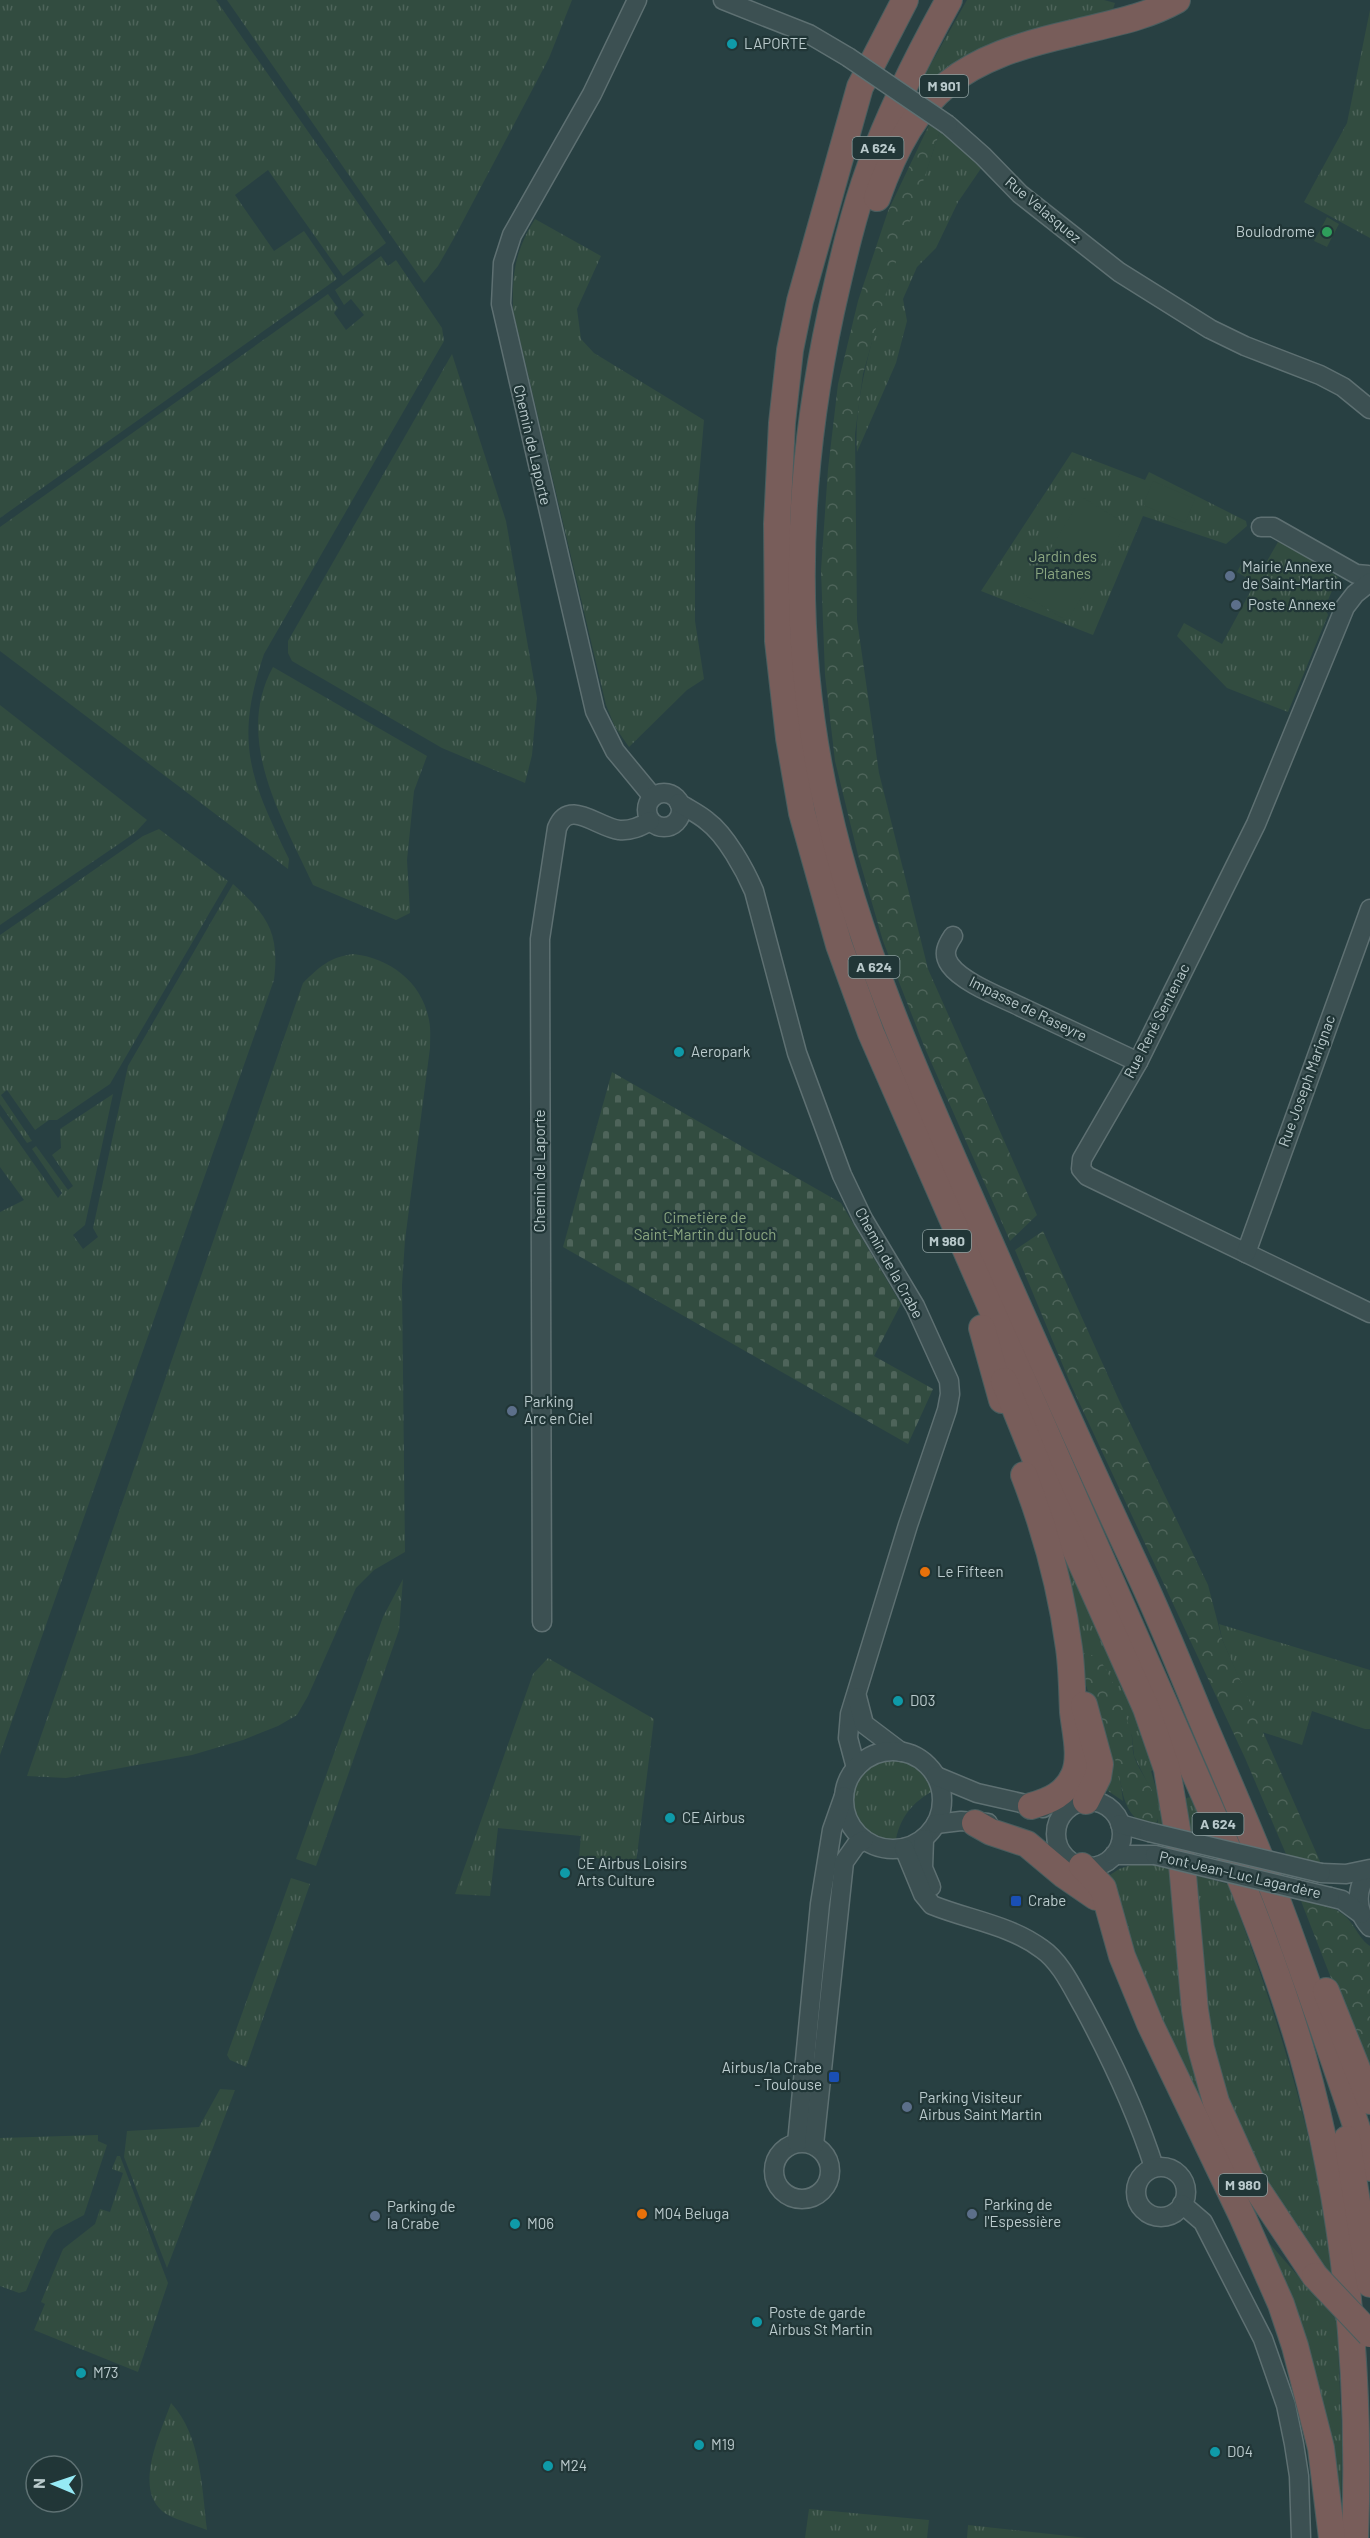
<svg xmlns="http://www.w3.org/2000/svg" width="1370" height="2538" viewBox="0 0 1370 2538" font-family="Barlow,sans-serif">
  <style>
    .grass { fill: url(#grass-tufts) }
    .forest { fill: url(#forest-crowns) }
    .cemetery { fill: url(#cemetery-stones) }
    .garden { fill: #324c40 }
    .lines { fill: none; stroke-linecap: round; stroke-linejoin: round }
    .minor-casing { stroke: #5e7072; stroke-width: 21 }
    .highway-casing { stroke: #4a5e5f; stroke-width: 28 }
    .minor { stroke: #3c5052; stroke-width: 18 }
    .highway { stroke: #785d5a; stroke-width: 26 }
    .minor-bridge-casing { stroke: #5e7072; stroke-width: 21; stroke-linecap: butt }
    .highway-bridge-casing { stroke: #4a5e5f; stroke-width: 28; stroke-linecap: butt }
    .minor-bridge { stroke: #3c5052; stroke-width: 18 }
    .highway-bridge { stroke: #785d5a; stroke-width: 26 }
    .culture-dot { fill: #0f9aa8; stroke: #213637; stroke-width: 2 }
    .leisure-dot { fill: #2e9e5b; stroke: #213637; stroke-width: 2 }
    .service-dot { fill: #5c6f8a; stroke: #213637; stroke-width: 2 }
    .food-dot { fill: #e8710a; stroke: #213637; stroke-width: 2 }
    .transit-dot { fill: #1a4fb4; stroke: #213637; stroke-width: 2 }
    .labels { text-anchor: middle; stroke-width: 4.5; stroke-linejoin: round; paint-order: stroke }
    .shield { fill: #213637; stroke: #8c9e9f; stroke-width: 1.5 }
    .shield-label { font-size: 14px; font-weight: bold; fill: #bacacc }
    .poi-label { font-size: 15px; fill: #bacacc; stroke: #213637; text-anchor: start }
    .street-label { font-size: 15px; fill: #bacacc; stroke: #213637 }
    .park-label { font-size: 15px; fill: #8aa680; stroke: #213637 }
  </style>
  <defs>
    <pattern id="grass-tufts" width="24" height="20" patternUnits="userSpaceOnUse" patternTransform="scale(1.5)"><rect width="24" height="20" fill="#324c40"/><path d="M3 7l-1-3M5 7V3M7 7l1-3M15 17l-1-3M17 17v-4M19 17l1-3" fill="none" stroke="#4e645a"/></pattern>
    <pattern id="forest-crowns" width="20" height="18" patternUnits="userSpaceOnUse" patternTransform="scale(1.5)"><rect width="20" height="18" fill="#324c40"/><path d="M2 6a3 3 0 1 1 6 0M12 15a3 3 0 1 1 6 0" fill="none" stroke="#4e645a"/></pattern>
    <pattern id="cemetery-stones" width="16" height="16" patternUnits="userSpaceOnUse" patternTransform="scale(1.5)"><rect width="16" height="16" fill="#324c40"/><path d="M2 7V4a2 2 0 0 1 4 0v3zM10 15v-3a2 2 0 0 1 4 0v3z" fill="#4e645a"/></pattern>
  </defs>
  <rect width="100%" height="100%" fill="#284042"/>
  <g class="grass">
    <path d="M0,0H216L386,243L343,276L268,170L235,195L274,251L304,231L337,279L0,518Z"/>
    <path d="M227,0H572L549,58L454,238L438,266L424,283Z"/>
    <path d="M967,0H1104L1115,3L1111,15L921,92L918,87Z"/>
    <path d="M1370,10V238L1304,202L1347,123Z"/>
    <path d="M940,131L982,167L958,202L936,248L917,267L903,299L907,321L896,363L857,452C854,410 865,367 876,326C894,260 918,196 940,131Z"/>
    <path d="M535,219L601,256L577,309L581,339L594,353L704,420L695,524V621L704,679L687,690L629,747L615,727L606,705L513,310C512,273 515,251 535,219Z"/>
    <path d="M381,256L388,266L396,260L442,328L444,341L264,654C234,743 250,778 289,859L288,869L0,651V527L328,294L338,308L334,313L346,330L364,315L351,299L344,305L335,290Z"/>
    <path d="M452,354L506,521L537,698L532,755L525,783L442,748L292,661L288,653V641Z"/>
    <path d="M1072,452L1145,480L1149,472L1246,521L1247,526L1226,544L1143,516L1093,635L981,591Z"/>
    <path d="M1278,542L1290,545L1338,577L1325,607L1328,615L1288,712L1227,688L1177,636L1184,623L1222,644L1255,583L1237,572L1244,559L1263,568Z"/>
    <path d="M273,667L427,756L414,791L407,860L410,913L396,920L313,885C283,819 233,740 273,667Z"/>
    <path d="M0,705L147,820L135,833L0,925Z"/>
    <path d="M159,829L228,881L110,1084L57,1120H49L35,1130L7,1090L1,1095L32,1141L27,1143L0,1104V935L143,836Z"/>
    <path d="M233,884C267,915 280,932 274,980L0,1755V1212L24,1200L0,1167V1116L58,1198L62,1193L32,1149L36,1146L68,1190L73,1186L52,1155L61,1148L60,1129L113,1094L85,1225L73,1235L83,1249L98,1237L93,1228L128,1066Z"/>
    <path d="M353,954C390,958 422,982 429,1020C431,1029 430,1039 430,1048L405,1240L402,1285L405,1552L374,1570L356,1588L308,1696L297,1715L278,1726L243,1740L192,1755L66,1778L27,1776L303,983C319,967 330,957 353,954Z"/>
    <path d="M1060,1536L1099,1623L1157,1768L1151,1771L1157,1792H1163L1170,1832L1154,1827L1158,1822V1814L1154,1796L1134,1756L1132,1736L1075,1651Z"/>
    <path d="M403,1579L399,1630L316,1866L296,1859L383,1617Z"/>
    <path d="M1219,1624L1370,1670V1729H1365L1312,1711L1302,1745L1262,1732L1222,1639Z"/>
    <path d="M548,1658L654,1719L636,1863L579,1856L581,1836L498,1828L490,1896L455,1894L533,1674Z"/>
    <path d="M1104,1741C1120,1756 1120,1781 1123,1801L1105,1789Z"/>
    <path d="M896,1759C915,1764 924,1774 933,1791C913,1802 901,1816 896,1839L893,1840C836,1832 839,1763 896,1759Z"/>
    <path d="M1190,1797L1209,1841L1186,1835L1181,1800Z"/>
    <path d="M1134,1864H1151L1174,1869L1208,2115L1158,2013L1107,1877L1119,1869Z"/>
    <path d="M1191,1874L1228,1884C1276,2012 1319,2143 1333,2280L1272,2204L1210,2062Z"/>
    <path d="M291,1878L310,1884L246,2067L230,2060L227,2055Z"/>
    <path d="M220,2089L235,2090L167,2268L124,2157L127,2131L199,2127Z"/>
    <path d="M98,2135V2141L107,2145L84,2215L54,2231L47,2241L26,2291L19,2293L0,2286V2138Z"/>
    <path d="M117,2156H120L168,2283L138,2372L34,2330L45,2304L41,2302L63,2249L95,2224L100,2209L110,2212L123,2173L112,2169Z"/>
    <path d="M1270,2244L1337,2320L1342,2443L1341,2512L1264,2247Z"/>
    <path d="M171,2403C201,2435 202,2488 207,2530C195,2525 180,2521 168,2515C130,2493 161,2432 171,2403Z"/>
    <path d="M809,2509L929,2520L927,2538H805Z"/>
    <path d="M968,2525L1087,2538H967Z"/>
  </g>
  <g class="forest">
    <path d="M929,125L940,131L887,289L863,374L855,434L857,620L879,773L928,969L1037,1215L1010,1241L924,1046L883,941L858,855L835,761L825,675L821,570L828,469L838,384L858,301L888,211Z"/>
    <path d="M1043,1231L1119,1400L1208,1585L1222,1639L1323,1868L1289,1861L1245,1758L1071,1385L1015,1250Z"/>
    <path d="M1075,1651C1082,1653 1092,1654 1097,1658C1109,1666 1129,1722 1132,1737C1133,1743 1132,1750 1134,1756C1140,1776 1170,1806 1154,1827C1109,1816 1130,1766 1104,1741Z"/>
    <path d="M1301,1901C1321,1905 1340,1906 1352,1924C1358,1932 1361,1940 1370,1946V2078Z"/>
  </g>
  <path class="cemetery" d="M612,1072L841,1203L901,1304L874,1356L933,1389L908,1444L563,1247Z"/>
  <g class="garden">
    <path d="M1327,217L1339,224L1327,247L1314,241Z"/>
    <path d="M1153,481L1195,499L1185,523L1143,505Z"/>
    <path d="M1082,497L1126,524L1067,621L1023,594Z"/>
  </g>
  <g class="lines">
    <defs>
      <g id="minor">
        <path d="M637,0L592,94L512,235L503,263L501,304L595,711L615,751L653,797"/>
        <path d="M723,0L809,34L848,57"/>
        <path d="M948,125L983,156L1020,194L1119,272L1210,329L1245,346L1320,375L1343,387L1370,409"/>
        <path d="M1261,527H1273L1356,574L1368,575"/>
        <path d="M1370,582L1355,594L1345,607L1256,824L1138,1062L1082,1159L1081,1169L1087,1176L1370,1313"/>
        <circle cx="664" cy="810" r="17"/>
        <path d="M679,803C688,809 699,814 707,821C726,835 745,870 754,891L797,1053L842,1175L863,1219L915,1306L949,1381L950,1394L947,1410L908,1525L850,1714L848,1738L856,1768"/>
        <path d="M953,936C947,945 942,954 950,965C963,983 1001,997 1021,1007C1060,1025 1099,1044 1138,1062"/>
        <path d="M1246,1253L1370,909"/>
        <path d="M542,1622L540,939L557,828C569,798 597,827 619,830C631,831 640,827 650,821"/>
        <path d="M857,1697L864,1724L901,1752"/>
        <circle cx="893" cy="1800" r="49"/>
        <path d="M936,1776L977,1793L1043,1808"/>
        <circle cx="1089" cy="1834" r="33"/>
        <path d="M936,1824L961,1821L988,1823"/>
        <path d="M1120,1824L1149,1832"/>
        <path d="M924,1839L923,1868L931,1887"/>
        <path d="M904,1848L923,1894L932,1905C969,1920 1010,1925 1042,1949C1061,1962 1073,1989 1084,2008C1112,2060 1136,2111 1154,2167"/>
        <path d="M1114,1855H1155"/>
        <path d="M1370,1871C1355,1887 1355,1911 1370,1927"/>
        <path d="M1321,1873L1346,1874L1370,1869"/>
        <path d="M1330,1897L1342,1900L1361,1914"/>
        <circle cx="802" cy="2171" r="28"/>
        <path d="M797,2143L820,1904L832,1830L844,1796"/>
        <path d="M814,2145L844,1862L856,1845L864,1840"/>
        <circle cx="1161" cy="2192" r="25"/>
        <path d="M1182,2204L1203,2222L1263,2339L1286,2405L1294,2444L1299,2476L1301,2538"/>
      </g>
      <g id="highway">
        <path d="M905,0L860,87L800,301L790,350L782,423L777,524L778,641L789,738L802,813L839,945L871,1033L1224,1840C1254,1911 1282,1983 1303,2057C1347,2214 1361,2376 1355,2538"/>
        <path d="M949,0C919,54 891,109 870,167C853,214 842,263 831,312C796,475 790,642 827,805C857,941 913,1068 969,1195C1025,1323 1081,1449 1140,1575C1161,1620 1180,1667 1199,1713C1232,1791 1267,1869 1295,1949C1321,2021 1346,2094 1370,2168"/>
        <path d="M877,198C916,88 962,58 1073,33C1109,24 1145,18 1177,0"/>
        <path d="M982,1328L1002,1400"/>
        <path d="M1004,1381L1042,1475L1146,1708L1167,1769L1181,1853L1195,2010L1201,2048L1216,2102L1251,2180L1315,2276"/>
        <path d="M1024,1475C1046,1532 1061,1588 1069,1648C1072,1669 1072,1691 1073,1712C1075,1731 1082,1757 1074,1775C1066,1794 1049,1801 1031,1806"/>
        <path d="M1084,1705L1100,1764L1098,1777L1086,1801"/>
        <path d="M975,1823L991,1832L1027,1844L1064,1875L1096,1897"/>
        <path d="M1082,1866L1103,1888L1122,1956L1150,2024L1243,2218L1281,2304L1295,2346L1321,2448L1332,2538"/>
        <path d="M1326,1991L1370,2101"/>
        <path d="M1347,2139L1370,2284"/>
      </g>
    </defs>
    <use href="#minor" class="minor-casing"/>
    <use href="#highway" class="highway-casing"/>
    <use href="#minor" class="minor"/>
    <use href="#highway" class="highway"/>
    <defs>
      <g id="minor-bridge">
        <path d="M848,57L948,125"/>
        <path d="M1149,1832L1321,1873"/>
        <path d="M1155,1855L1330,1897"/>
      </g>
      <path id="highway-bridge" d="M1315,2276L1370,2334"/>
    </defs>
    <use href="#minor-bridge" class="minor-bridge-casing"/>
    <use href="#highway-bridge" class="highway-bridge-casing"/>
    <use href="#minor-bridge" class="minor-bridge"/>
    <use href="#highway-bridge" class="highway-bridge"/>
  </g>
  <g class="culture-dot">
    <circle cx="732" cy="44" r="6"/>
    <circle cx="679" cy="1052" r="6"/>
    <circle cx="898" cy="1701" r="6"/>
    <circle cx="670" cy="1818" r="6"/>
    <circle cx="565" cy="1873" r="6"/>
    <circle cx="515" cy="2224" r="6"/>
    <circle cx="757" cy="2322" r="6"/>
    <circle cx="81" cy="2373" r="6"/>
    <circle cx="699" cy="2445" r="6"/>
    <circle cx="1215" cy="2452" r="6"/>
    <circle cx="548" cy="2466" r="6"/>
  </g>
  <circle class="leisure-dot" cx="1327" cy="232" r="6"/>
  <g class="service-dot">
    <circle cx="1230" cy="576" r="6"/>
    <circle cx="1236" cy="605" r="6"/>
    <circle cx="512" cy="1411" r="6"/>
    <circle cx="907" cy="2107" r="6"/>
    <circle cx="972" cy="2214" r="6"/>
    <circle cx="375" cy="2216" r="6"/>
  </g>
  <g class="food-dot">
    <circle cx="925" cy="1572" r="6"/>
    <circle cx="642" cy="2214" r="6"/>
  </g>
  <g class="transit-dot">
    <rect x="1010" y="1895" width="12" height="12" rx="3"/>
    <rect x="828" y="2071" width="12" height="12" rx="3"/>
  </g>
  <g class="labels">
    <g class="shield">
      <rect x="920" y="75" width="48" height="22" rx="4.5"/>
      <rect x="852.5" y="137" width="51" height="22" rx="4.5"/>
      <rect x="848.5" y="956" width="51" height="22" rx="4.5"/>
      <rect x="923" y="1230" width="48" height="22" rx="4.5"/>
      <rect x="1192.5" y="1813" width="51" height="22" rx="4.5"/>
      <rect x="1219" y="2174" width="48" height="22" rx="4.5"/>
    </g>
    <g class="shield-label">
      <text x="944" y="91">M 901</text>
      <text x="878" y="153">A 624</text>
      <text x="874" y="972">A 624</text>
      <text x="947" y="1246">M 980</text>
      <text x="1218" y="1829">A 624</text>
      <text x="1243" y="2190">M 980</text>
    </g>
    <g class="poi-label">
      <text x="744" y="49">LAPORTE</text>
      <text x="1315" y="237" text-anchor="end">Boulodrome</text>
      <text x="1242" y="572">Mairie Annexe<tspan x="1242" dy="17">de Saint-Martin</tspan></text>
      <text x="1248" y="610">Poste Annexe</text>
      <text x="691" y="1057">Aeropark</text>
      <text x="524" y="1407">Parking<tspan x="524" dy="17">Arc en Ciel</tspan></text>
      <text x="937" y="1577">Le Fifteen</text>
      <text x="910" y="1706">D03</text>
      <text x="682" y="1823">CE Airbus</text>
      <text x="577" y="1869">CE Airbus Loisirs<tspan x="577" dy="17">Arts Culture</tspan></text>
      <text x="1028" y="1906">Crabe</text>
      <text x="822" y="2073" text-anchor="end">Airbus/la Crabe<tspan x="822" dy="17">- Toulouse</tspan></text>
      <text x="919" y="2103">Parking Visiteur<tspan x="919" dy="17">Airbus Saint Martin</tspan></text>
      <text x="984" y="2210">Parking de<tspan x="984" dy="17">l'Espessière</tspan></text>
      <text x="387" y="2212">Parking de<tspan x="387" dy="17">la Crabe</tspan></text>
      <text x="654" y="2219">M04 Beluga</text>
      <text x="527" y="2229">M06</text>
      <text x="769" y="2318">Poste de garde<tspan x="769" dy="17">Airbus St Martin</tspan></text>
      <text x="93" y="2378">M73</text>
      <text x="711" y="2450">M19</text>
      <text x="1227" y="2457">D04</text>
      <text x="560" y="2471">M24</text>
    </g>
    <g class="street-label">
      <text transform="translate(1043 210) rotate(40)" y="5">Rue Velasquez</text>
      <text transform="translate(532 445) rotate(77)" y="5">Chemin de Laporte</text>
      <text transform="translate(1028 1009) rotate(26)" y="5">Impasse de Raseyre</text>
      <text transform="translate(1157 1021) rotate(-63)" y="5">Rue René Sentenac</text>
      <text transform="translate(1307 1081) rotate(-70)" y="5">Rue Joseph Marignac</text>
      <text transform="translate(540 1171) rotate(-90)" y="5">Chemin de Laporte</text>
      <text transform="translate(889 1263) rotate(61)" y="5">Chemin de la Crabe</text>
      <text transform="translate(1240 1875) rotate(13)" y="5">Pont Jean-Luc Lagardère</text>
    </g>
    <g class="park-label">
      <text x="1063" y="562">Jardin des<tspan x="1063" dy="17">Platanes</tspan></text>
      <text x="705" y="1223">Cimetière de<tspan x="705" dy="17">Saint-Martin du Touch</tspan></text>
    </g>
  </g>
  <g transform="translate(54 2484) rotate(272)"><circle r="28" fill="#213637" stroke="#5e7173" stroke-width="1.5"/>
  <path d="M0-4.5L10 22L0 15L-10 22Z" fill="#96eaf5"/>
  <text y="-9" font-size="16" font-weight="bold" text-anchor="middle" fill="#bacacc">N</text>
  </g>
</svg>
